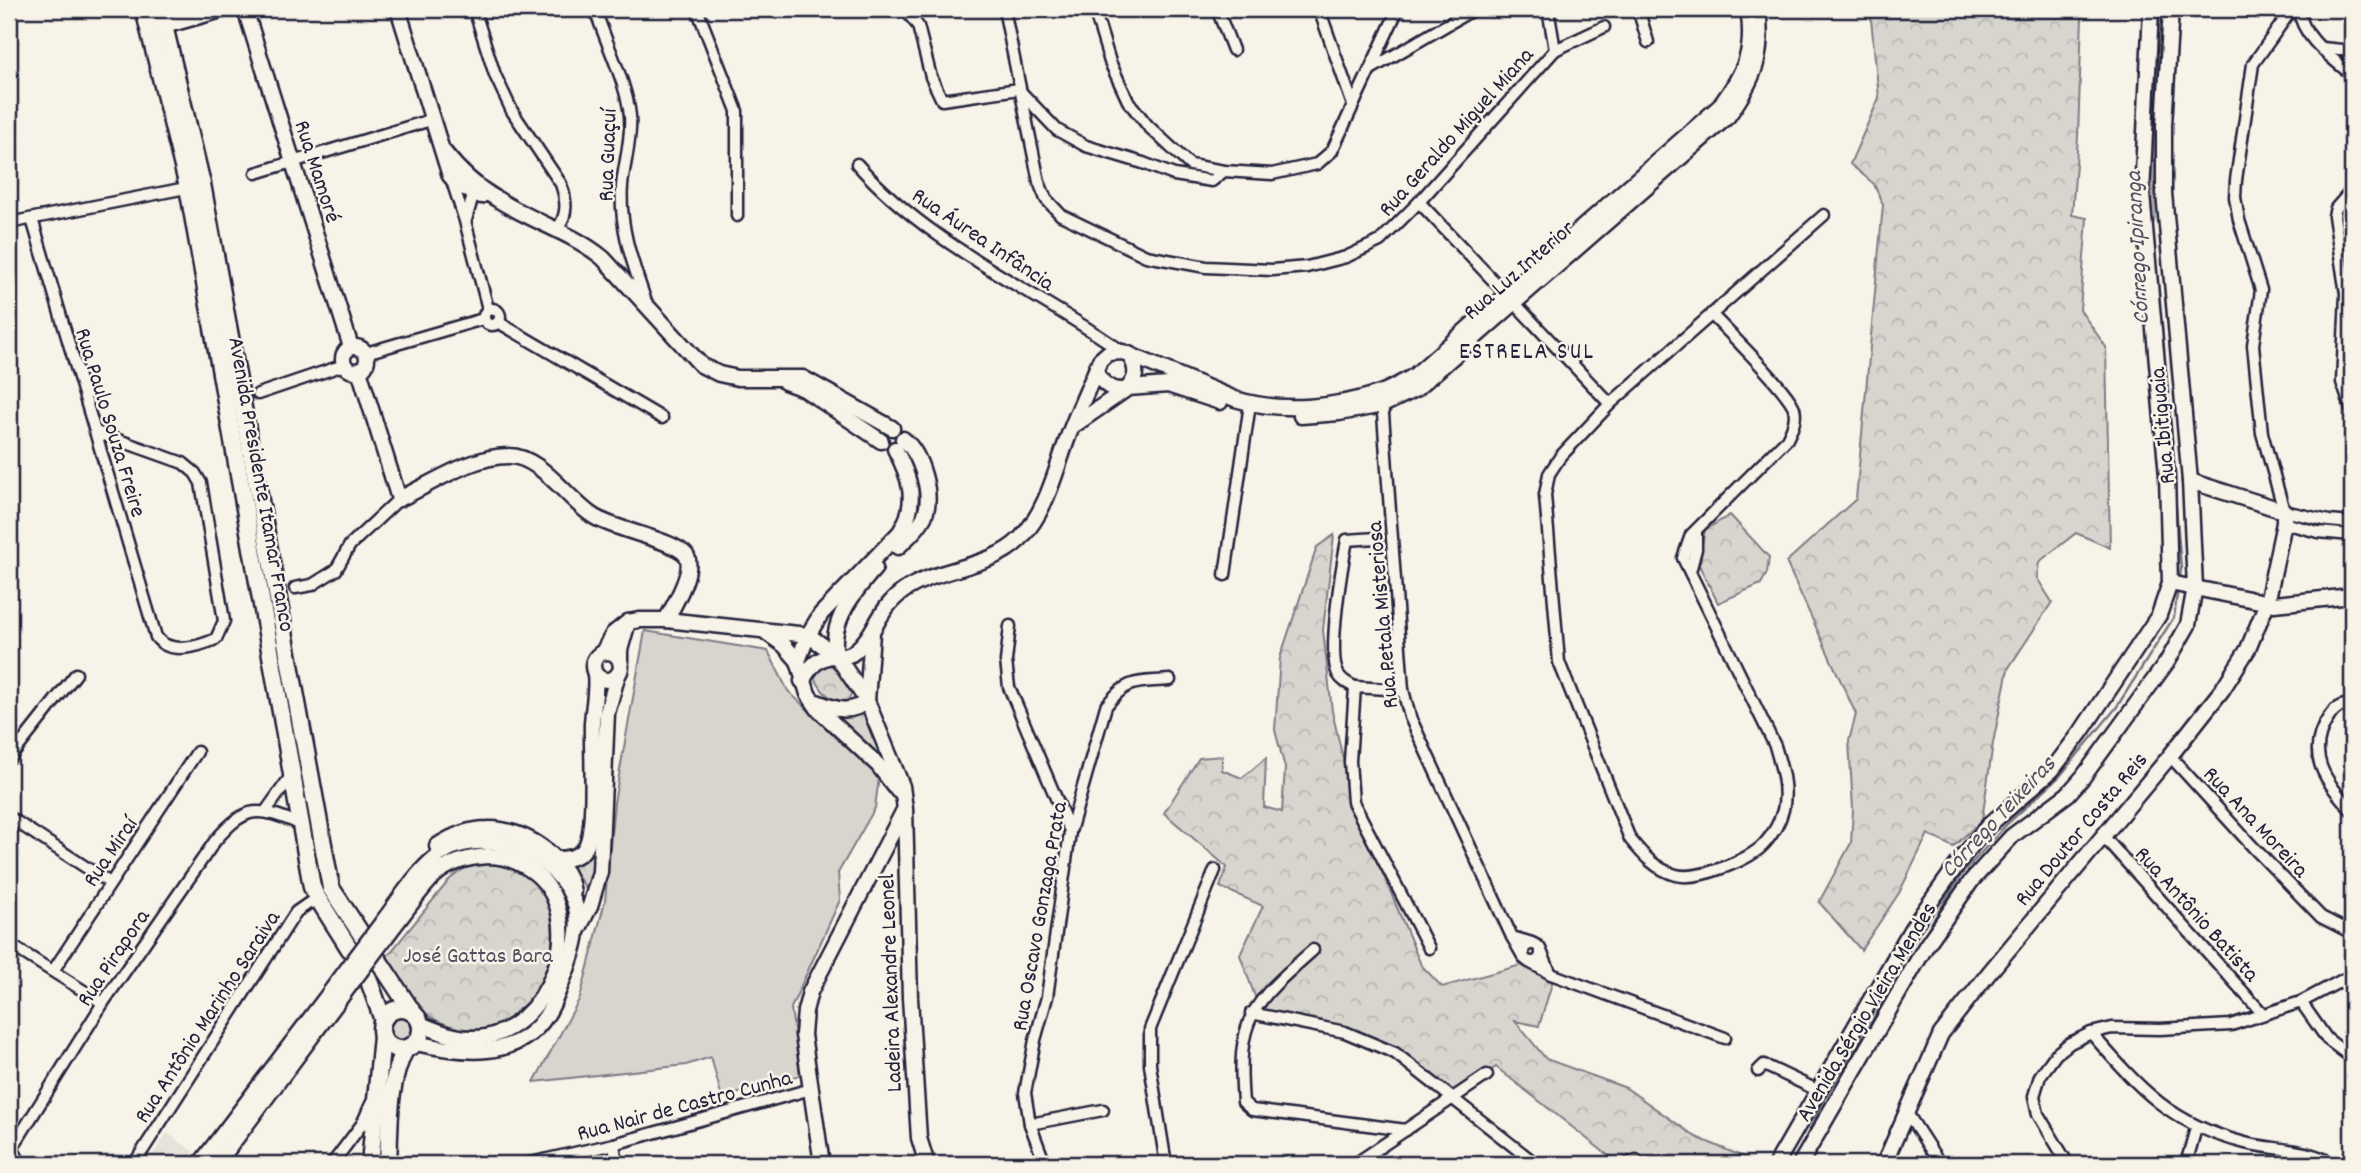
<svg xmlns="http://www.w3.org/2000/svg" width="2361" height="1173" viewBox="0 0 2361 1173" font-family="Dekko,sans-serif">
  <style>
    .built { fill: #e7e3db }
    .grass { fill: url(#grass-tufts); stroke: #7d7c85; stroke-width: 2 }
    .forest { fill: url(#forest-crowns); stroke: #7d7c85; stroke-width: 2 }
    .pitch { fill: #d8d5cf; stroke: #7d7c85; stroke-width: 2 }
    .lines { fill: none; stroke-linecap: round; stroke-linejoin: round }
    .stream { stroke: #76747f; stroke-width: 2.5 }
    .canal { stroke: #aeabad; stroke-width: 10 }
    .street-casing { stroke: #22223b; stroke-width: 15 }
    .secondary-casing { stroke: #22223b; stroke-width: 19 }
    .primary-casing { stroke: #22223b; stroke-width: 21 }
    .street { stroke: #f7f3e8; stroke-width: 10 }
    .secondary { stroke: #f7f3e8; stroke-width: 14 }
    .primary { stroke: #f7f3e8; stroke-width: 16 }
    .secondary-bridge-casing { stroke: #22223b; stroke-width: 19; stroke-linecap: butt }
    .secondary-bridge { stroke: #f7f3e8; stroke-width: 14 }
    .labels { text-anchor: middle; stroke-width: 5; stroke-linejoin: round; paint-order: stroke }
    .street-label { font-size: 23px; fill: #22223b; stroke: #f7f3e8 }
    .park-label { font-size: 23px; fill: #504f60; stroke: #f7f3e8 }
    .water-label { font-size: 24px; font-style: italic; fill: #535263; stroke: #f7f3e8 }
    .neighbourhood-label { font-size: 24px; letter-spacing: 2px; fill: #22223b; stroke: #f7f3e8 }
  </style>
  <defs>
    <pattern id="grass-tufts" width="24" height="20" patternUnits="userSpaceOnUse" patternTransform="scale(1.75)"><rect width="24" height="20" fill="#d8d5cf"/><path d="M3 7l-1-3M5 7V3M7 7l1-3M15 17l-1-3M17 17v-4M19 17l1-3" fill="none" stroke="#b9b7b3"/></pattern>
    <pattern id="forest-crowns" width="20" height="18" patternUnits="userSpaceOnUse" patternTransform="scale(1.75)"><rect width="20" height="18" fill="#d8d5cf"/><path d="M2 6a3 3 0 1 1 6 0M12 15a3 3 0 1 1 6 0" fill="none" stroke="#b9b7b3"/></pattern>
  </defs>
  <rect width="100%" height="100%" fill="#f7f3e8"/>
  <filter id="ink" filterUnits="userSpaceOnUse"><feTurbulence type="fractalNoise" baseFrequency=".0143" numOctaves="2"/><feDisplacementMap in="SourceGraphic" scale="14" xChannelSelector="R" yChannelSelector="G"/><feConvolveMatrix kernelMatrix="1 2 1 2 8 2 1 2 1" color-interpolation-filters="sRGB"/></filter>
  <g filter="url(#ink)">
    <path class="built" d="M167,1133L194,1152L185,1164H146Z"/>
    <g class="grass">
      <path d="M601,687L607,689L597,871L589,892L568,863L586,854Z"/>
      <circle cx="400" cy="1027" r="14"/>
    </g>
    <g class="forest">
      <path d="M1870,9H2086L2082,16L2078,137L2072,215L2087,218L2080,310L2106,347L2110,548L2076,533L2039,562L2037,578L2052,602L2008,669L1993,743L1982,820L1953,847L1928,834L1899,893L1861,950L1819,902L1851,843L1853,809L1849,741L1856,714L1786,562L1856,499L1883,205L1874,184L1850,164L1879,98Z"/>
      <path d="M1730,515L1769,557L1767,573L1761,584L1718,603L1698,563L1705,530Z"/>
      <path d="M1334,535L1323,630L1332,711L1353,802L1421,965L1442,987L1521,965L1553,980L1539,1026L1515,1021L1546,1059L1626,1088L1696,1137L1760,1164H1619L1496,1067L1452,1099L1395,1053L1345,1032L1262,1016L1240,955L1263,906L1220,887L1227,867L1164,813L1199,758L1222,756V770L1242,778L1266,758L1264,807L1282,812L1285,768L1275,730L1280,658L1317,547Z"/>
      <path d="M827,663L839,671L852,692L847,703H836L823,691L815,679L814,674L818,664Z"/>
      <path d="M863,708L873,738L889,769L836,717H849Z"/>
      <path d="M487,861C504,865 522,868 535,881C564,909 554,970 531,999C528,1003 522,1006 518,1010C513,1014 508,1020 502,1023C481,1035 450,1029 431,1017C413,1006 398,975 386,958L450,879L466,867Z"/>
    </g>
    <path class="pitch" d="M645,631L768,651L788,691L879,777L875,808L838,873L840,900L791,1008L800,1075L722,1098L711,1057L686,1065L534,1082L580,998L605,901L614,803Z"/>
    <g class="lines">
      <g class="stream">
        <path d="M2174,484L2181,568L2180,578"/>
        <path d="M2294,521L2352,528"/>
        <path d="M1799,1152L1823,1101L1961,875L2007,824L2060,776L2116,708L2174,617L2178,588"/>
      </g>
      <path class="canal" d="M2151,220L2160,9"/>
      <defs>
        <g id="street">
          <path d="M474,9L495,75L512,111L561,184C567,202 568,214 557,230"/>
          <path d="M595,9C605,41 627,84 630,116C632,139 624,164 622,186C619,228 633,264 646,302"/>
          <path d="M697,9L737,111V216"/>
          <path d="M905,9L918,26L931,77L942,100L1019,89"/>
          <path d="M1004,9L1039,182L1046,199L1061,215L1146,256L1206,267L1272,270L1307,267L1346,257L1380,241L1419,202L1555,50L1604,27"/>
          <path d="M1094,9L1110,62L1128,101L1148,126L1190,165L1224,171L1272,174L1317,164L1332,151L1398,9"/>
          <path d="M1217,9L1233,50"/>
          <path d="M1319,9L1353,105"/>
          <path d="M1548,9L1555,50"/>
          <path d="M1638,9L1648,42"/>
          <path d="M2292,9L2253,64L2236,180L2235,197L2239,220L2261,290L2253,345L2262,433L2284,511L2329,521L2352,523"/>
          <path d="M2299,9C2301,37 2332,58 2352,75"/>
          <path d="M2322,48L2352,51"/>
          <path d="M1371,69L1474,9"/>
          <path d="M1019,90L1057,130L1086,146L1143,163L1174,175L1212,181L1224,171"/>
          <path d="M857,164C932,248 1032,288 1123,352"/>
          <path d="M256,173L434,119"/>
          <path d="M451,178L465,221L488,309"/>
          <path d="M2352,190L2336,208L2334,216L2346,294L2342,382L2352,411"/>
          <path d="M1419,202L1610,404"/>
          <path d="M32,219L156,637C169,655 198,647 216,639L224,621L201,483L195,473L183,463L96,432"/>
          <path d="M466,220L475,188"/>
          <path d="M9,223L191,187"/>
          <circle cx="492" cy="317" r="8"/>
          <path d="M1711,314C1727,331 1788,390 1794,408C1797,419 1792,429 1787,439L1691,535L1683,558L1775,746C1781,766 1788,788 1783,810C1780,821 1773,834 1765,843C1751,860 1697,881 1676,875C1655,869 1643,855 1630,839L1559,662L1545,495L1549,474L1560,457L1610,404L1824,215"/>
          <path d="M498,322L662,418"/>
          <path d="M366,353L483,319"/>
          <path d="M258,394L344,365"/>
          <path d="M1382,400L1403,690L1410,717L1512,937"/>
          <path d="M2284,523L2318,532L2352,535"/>
          <path d="M1690,572L1696,549V531"/>
          <path d="M1225,575L1250,404"/>
          <path d="M295,588L312,585L336,570L350,545L399,499"/>
          <path d="M1010,626L1006,661L1009,687L1070,831"/>
          <path d="M1355,687C1348,684 1342,681 1338,674C1327,653 1342,566 1347,540L1377,538"/>
          <path d="M1403,690L1355,687L1350,761L1353,802L1429,948"/>
          <path d="M2352,705C2341,704 2335,708 2329,717C2303,755 2327,782 2352,811"/>
          <path d="M2170,756L2253,847L2321,917L2352,933"/>
          <path d="M9,759L76,674"/>
          <path d="M266,811L291,776"/>
          <path d="M9,817L110,883"/>
          <path d="M2104,837L2263,1014"/>
          <circle cx="1532" cy="953" r="9"/>
          <path d="M9,944L103,1003"/>
          <path d="M1313,950C1252,1004 1236,1017 1243,1102L1252,1110L1406,1130"/>
          <path d="M9,958L15,948"/>
          <path d="M1524,958L1512,937L1532,943"/>
          <path d="M1529,962L1551,974L1541,951"/>
          <path d="M53,971L197,752"/>
          <path d="M1551,974L1725,1038"/>
          <path d="M2301,1002L2327,1039L2352,1058"/>
          <path d="M1251,1013L1345,1032L1395,1053L1536,1164"/>
          <path d="M2091,1033C2140,1089 2170,1124 2245,1143C2273,1150 2308,1148 2333,1164"/>
          <path d="M1758,1071L1764,1065L1817,1090"/>
          <path d="M1907,1113L1940,1164"/>
          <path d="M1030,1124L1103,1110"/>
          <path d="M614,1144L617,1164"/>
          <path d="M11,1150L103,1003L215,841C247,804 258,807 300,824"/>
          <path d="M134,1164L296,912L309,903L319,902"/>
          <path d="M332,1164L362,1124L371,1104"/>
          <path d="M526,1164L614,1144L811,1089"/>
          <path d="M1045,1164L1030,1124L1025,1093L1035,1040L1047,997L1070,832L1106,706C1128,678 1136,683 1170,680"/>
          <path d="M1166,1164L1150,1065V1029L1215,870"/>
          <path d="M1355,1164L1487,1075"/>
          <path d="M1627,1164L1636,1160"/>
          <path d="M2068,1164L2038,1114L2034,1096L2040,1076L2056,1054L2070,1043L2091,1033L2112,1028L2160,1029L2231,1025L2301,1002L2352,975"/>
          <path d="M2186,1164L2196,1128"/>
        </g>
        <g id="secondary">
          <path d="M245,9L351,347"/>
          <path d="M398,9L450,176L465,188L481,196"/>
          <path d="M164,26L225,9"/>
          <path d="M444,152C459,171 476,187 497,199C531,221 571,232 603,258L701,365L719,374L738,378H803L892,428"/>
          <circle cx="355" cy="359" r="12"/>
          <path d="M359,370L399,499C431,484 472,456 508,456C540,455 567,499 593,516C614,530 675,540 686,555C696,569 673,607 666,620"/>
          <path d="M1096,372C1102,383 1110,391 1124,390"/>
          <path d="M785,382L804,389L881,441"/>
          <path d="M1128,388C1138,377 1137,367 1129,354"/>
          <path d="M1301,416L1339,413L1383,405L1416,389L1728,116C1755,78 1764,56 1758,9"/>
          <path d="M1076,424L1128,388L1168,385L1220,402"/>
          <path d="M895,449C910,477 919,503 900,532L821,614L808,635L798,661L808,694L819,710L878,765L898,791"/>
          <path d="M898,547C907,538 918,529 924,517C934,496 921,453 903,439"/>
          <path d="M2170,583L2274,604L2352,596"/>
          <path d="M767,633L784,645L798,661"/>
          <path d="M603,652L613,634L628,622L639,620H666L808,635L836,655L867,701L902,786L905,809L910,998L919,1138L927,1164"/>
          <circle cx="607" cy="666" r="14"/>
          <path d="M836,655C829,622 854,592 875,568"/>
          <path d="M620,662V650L628,622"/>
          <path d="M802,681C810,667 818,657 834,656C842,655 848,658 854,652C878,633 877,607 908,588C942,567 991,568 1020,539C1049,508 1056,467 1071,429C1080,406 1091,383 1100,360L1108,353L1123,352L1235,399C1281,413 1334,408 1380,393C1392,389 1403,382 1414,376L1720,106C1745,72 1755,51 1748,9"/>
          <path d="M867,701L872,633"/>
          <path d="M817,702C835,709 850,715 867,701"/>
          <path d="M437,846C452,836 470,829 488,829C522,828 568,856 573,892"/>
          <path d="M556,859C567,859 579,858 585,848C597,830 591,748 592,723C593,706 597,691 595,674"/>
          <path d="M384,920C400,899 421,865 443,852C489,825 559,855 575,904C582,926 574,951 566,972C560,986 555,1003 546,1016C517,1061 461,1053 415,1043"/>
          <path d="M394,926C407,910 419,891 434,876C448,863 469,857 488,856C503,856 515,860 528,868C597,912 549,1040 471,1038C453,1038 437,1031 420,1024"/>
          <path d="M579,928L590,906L600,872L607,713L618,674"/>
          <path d="M9,1147L19,1164"/>
          <path d="M200,1164L328,995"/>
          <path d="M217,1164L338,1001"/>
          <path d="M822,1164L803,1035L805,1011L810,992L904,810"/>
          <path d="M1776,1164L1912,928L1964,855L1988,826L2052,770L2081,732L2159,615L2170,583L2167,476L2142,194L2151,9"/>
          <path d="M1800,1164L1926,946L1972,880L2012,836L2068,794L2083,777L2167,662L2188,625L2195,587L2190,481L2164,193V125L2171,9"/>
          <path d="M1884,1164L1941,1034L1989,973L2170,756L2222,690L2248,649L2267,603L2284,523V511L2190,481"/>
        </g>
        <g id="primary">
          <path d="M144,9L188,187L312,887L315,894L368,978L383,1020"/>
          <path d="M160,9L202,184L331,888L413,1013"/>
          <circle cx="401" cy="1029" r="20"/>
          <path d="M370,1164L382,1036"/>
          <path d="M388,1164C390,1126 387,1082 406,1048"/>
        </g>
      </defs>
      <use href="#street" class="street-casing"/>
      <use href="#secondary" class="secondary-casing"/>
      <use href="#primary" class="primary-casing"/>
      <use href="#street" class="street"/>
      <use href="#secondary" class="secondary"/>
      <use href="#primary" class="primary"/>
      <defs>
        <g id="secondary-bridge">
          <path d="M328,995L384,920"/>
          <path d="M338,1001L394,926"/>
        </g>
      </defs>
      <use href="#secondary-bridge" class="secondary-bridge-casing"/>
      <use href="#secondary-bridge" class="secondary-bridge"/>
    </g>
  </g>
  <g class="labels">
    <g class="street-label">
      <text transform="translate(1455 131) rotate(-48)" y="8">Rua Geraldo Miguel Miana</text>
      <text transform="translate(606 155) rotate(-88)" y="8">Rua Guaçuí</text>
      <text transform="translate(319 171) rotate(72)" y="8">Rua Mamoré</text>
      <text transform="translate(984 238) rotate(34)" y="8">Rua Áurea Infância</text>
      <text transform="translate(1518 269) rotate(-41)" y="8">Rua Luz Interior</text>
      <text transform="translate(112 422) rotate(73)" y="8">Rua Paulo Souza Freire</text>
      <text transform="translate(2161 426) rotate(-95)" y="8">Rua Ibitiguaia</text>
      <text transform="translate(263 484) rotate(80)" y="8">Avenida Presidente Itamar Franco</text>
      <text transform="translate(1381 615) rotate(-95)" y="8">Rua Petala Misteriosa</text>
      <text transform="translate(2257 821) rotate(47)" y="8">Rua Ana Moreira</text>
      <text transform="translate(2080 828) rotate(-50)" y="8">Rua Doutor Costa Reis</text>
      <text transform="translate(109 851) rotate(-56)" y="8">Rua Miraí</text>
      <text transform="translate(2198 913) rotate(48)" y="8">Rua Antônio Batista</text>
      <text transform="translate(1038 916) rotate(-80)" y="8">Rua Oscavo Gonzaga Prata</text>
      <text transform="translate(112 957) rotate(-56)" y="8">Rua Pirapora</text>
      <text transform="translate(889 983) rotate(-92)" y="8">Ladeira Alexandre Leonel</text>
      <text transform="translate(1865 1011) rotate(-59)" y="8">Avenida Sérgio Vieira Mendes</text>
      <text transform="translate(206 1016) rotate(-57)" y="8">Rua Antônio Marinho Saraiva</text>
      <text transform="translate(684 1104) rotate(-15)" y="8">Rua Nair de Castro Cunha</text>
    </g>
    <g class="park-label">
      <text x="478" y="962">José Gattas Bara</text>
    </g>
    <g class="water-label">
      <text transform="translate(2136 248) rotate(-93)" y="8">Córrego Ipiranga</text>
      <text transform="translate(1997 816) rotate(-47)" y="8">Córrego Teixeiras</text>
    </g>
    <g class="neighbourhood-label">
      <text x="1527" y="358">ESTRELA SUL</text>
    </g>
  </g>
  <rect width="2361" height="1173" fill="none" stroke="#f7f3e8" stroke-width="35"/>
  <rect x="18" y="18" width="2326" height="1138" fill="none" stroke="#22223b" stroke-width="2.5" filter="url(#ink)"/>
</svg>
